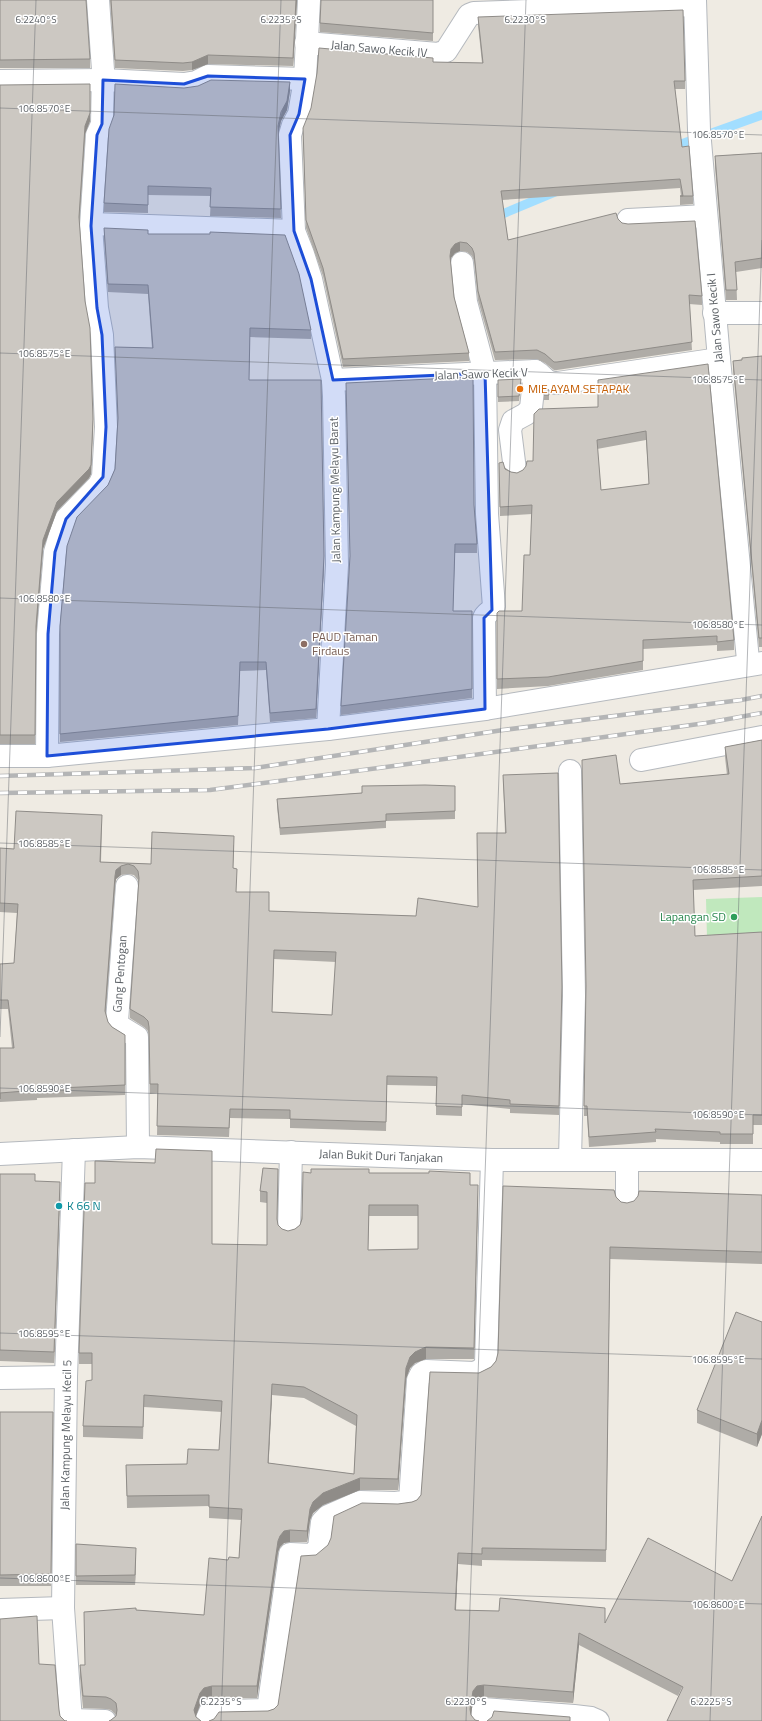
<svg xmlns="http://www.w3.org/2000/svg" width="762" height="1721" viewBox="0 0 762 1721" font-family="'Titillium Web',sans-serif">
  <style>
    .green { fill: #c0e8bd }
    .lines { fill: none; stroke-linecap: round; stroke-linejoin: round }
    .stream { stroke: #a2deff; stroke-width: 9 }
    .minor-casing { stroke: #b5b9be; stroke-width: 24 }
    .minor { stroke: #fff; stroke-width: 22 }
    .rail-casing { stroke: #b4b5b6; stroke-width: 4.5 }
    .rail { stroke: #fff; stroke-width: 3; stroke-dasharray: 9; stroke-linecap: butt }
    .wall { fill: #afaca7; fill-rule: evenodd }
    .shaded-wall { fill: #8f8c88 }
    .building { fill: #ccc8c2; stroke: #8f8c88; fill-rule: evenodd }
    .marked { fill: #1d4ed8; fill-opacity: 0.2; stroke: #1d4ed8; stroke-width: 3; stroke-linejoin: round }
    .ticks { fill: none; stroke: #5b6065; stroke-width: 1; stroke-opacity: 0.45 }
    .food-dot { fill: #e8710a; stroke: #fff; stroke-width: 1.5 }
    .education-dot { fill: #8d6e63; stroke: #fff; stroke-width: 1.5 }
    .leisure-dot { fill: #2e9e5b; stroke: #fff; stroke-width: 1.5 }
    .culture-dot { fill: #0f9aa8; stroke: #fff; stroke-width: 1.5 }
    .labels { text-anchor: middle; stroke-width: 3; stroke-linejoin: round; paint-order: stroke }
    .street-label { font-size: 12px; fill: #5b6065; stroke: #fff }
    .food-label { font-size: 12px; fill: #c56008; stroke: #fff; text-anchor: start }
    .education-label { font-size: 12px; fill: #785e54; stroke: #fff; text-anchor: start }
    .leisure-label { font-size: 12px; fill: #27864d; stroke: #fff; text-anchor: end }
    .culture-label { font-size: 12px; fill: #0d838f; stroke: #fff; text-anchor: start }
    .ticks-label { font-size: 10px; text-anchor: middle; fill: #5b6065; stroke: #fff; stroke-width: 3; stroke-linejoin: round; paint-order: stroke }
  </style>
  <rect width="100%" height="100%" fill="#efebe3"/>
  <path class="green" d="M762,897V936L707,938L706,899Z"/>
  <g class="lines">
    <g class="stream">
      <path d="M670,148L762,115"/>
      <path d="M493,218L555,192"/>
    </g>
    <defs>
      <g id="minor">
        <path d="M309,0L305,79L299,114L293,125L290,135L294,231L303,254L311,279L333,380L334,396L337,565L328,729"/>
        <path d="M695,0L699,130L719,359L748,660"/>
        <path d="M306,43L438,54L446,51L469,15L474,13L695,5"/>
        <path d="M0,81L103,80L184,84L196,82L208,76L305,79"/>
        <path d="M628,220L706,216"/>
        <path d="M92,224L294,231"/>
        <path d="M462,263L466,302L485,373L487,514L494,607C491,612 486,613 484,618L485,709"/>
        <path d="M714,313H762"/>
        <path d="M333,380L535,371C546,377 544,383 558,383L719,359"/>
        <path d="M515,470L510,430L513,421L526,414L531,408L535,371"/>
        <path d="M0,756H47L328,729L485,709L762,663"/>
        <path d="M47,756L48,634L55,552L60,535L66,519L99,485L103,477L106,427L102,335L97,308L91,226L97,135L102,124L103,70L98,0"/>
        <path d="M641,760L762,737"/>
        <path d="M570,771L574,996L570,1159"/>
        <path d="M127,886L117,1021L119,1026L137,1037L138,1147"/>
        <path d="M0,1154L138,1147L492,1160H762"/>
        <path d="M627,1202V1161"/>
        <path d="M289,1230L291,1152"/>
        <path d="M0,1378L66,1377"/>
        <path d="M0,1610L63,1608"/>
        <path d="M71,1720L105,1721"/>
        <path d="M71,1721L63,1608L66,1377L74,1150"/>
        <path d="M206,1721L211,1710L224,1711L268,1710L290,1554L312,1555L319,1548L322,1522L328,1516L360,1502L396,1503L410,1501L418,1380L421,1374L426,1371L474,1373L481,1370L486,1364L492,1160"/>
        <path d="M482,1721L483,1709L574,1716L591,1718L598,1721"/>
      </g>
    </defs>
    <use href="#minor" class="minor-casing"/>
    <use href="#minor" class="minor"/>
    <defs>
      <g id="rail">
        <path d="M0,776L255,768L503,730L741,700L762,696"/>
        <path d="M0,793L210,790L386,767L706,723L762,713"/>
      </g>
    </defs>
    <use href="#rail" class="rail-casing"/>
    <use href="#rail" class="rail"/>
  </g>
  <g class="wall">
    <path d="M0,0L90,59V68H0Z"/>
    <path d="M110,0H297L293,66L208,64L192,70L183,71L115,68Z"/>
    <path d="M433,0V41L320,32V23Z"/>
    <path d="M478,17L685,81V89H675L682,147L693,196V204L680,205V196H681L680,188L502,200L508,240L618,219L702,296V305L689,304L692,350L557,370H554L545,363L537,359L495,360L478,300L474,261L472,256L467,252L460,251L455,253L451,258L450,261L454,297L469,353V361L343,367L323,276L306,228L303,128L433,62L482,63L478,25Z"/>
    <path d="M0,85L90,121L85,134L79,221L93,427L91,474L89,478L57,511L43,549L36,634L35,744H0Z"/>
    <path d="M184,88L290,91L287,110L281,121L278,134L281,218L210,216L211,196L148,195V213L104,212V203Z"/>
    <path d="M762,153V268L736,272L737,300H726L715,167V156Z"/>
    <path d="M104,228L148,234L311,330V339L250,337L249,380L324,565L316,718L270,722L266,670L240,671L238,725L60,742V626L108,485L115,469L118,421L115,347L152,348L148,294L108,292L104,237Z"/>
    <path d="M762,356V647H759L733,370V361Z"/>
    <path d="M708,364L734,640V650L717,651V645L643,649V670L548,686L497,689V613L522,611L530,555L532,514L500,516L499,463L511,472L517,473L523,470L533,461L598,407ZM646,440L649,485L601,490L597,449Z"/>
    <path d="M498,380L521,384L519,401L498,402Z"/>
    <path d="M549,390V400H544V395Z"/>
    <path d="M474,505L477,544V553H455L453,611H472V698L341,715V706Z"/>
    <path d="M762,740V886L693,890L695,936L762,932V1125H753V1144H720V1142L656,1139V1142L589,1147L587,1116H584L586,990L620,784L727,775L725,757V747Z"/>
    <path d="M503,775L562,987L559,1115L510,1113V1109L462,1104V1116L436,1115V1086L387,1085L386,1131L290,1128V1119L230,1118L229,1137L157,1135L158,1093L150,1094L149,1037L148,1031L144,1027L130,1018V1009L139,885L138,880L134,875L128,874L121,875L116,879L115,885L105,1013L108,1022L112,1027L125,1035V1095L37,1098V1100L0,1102V1108V1048H12L8,1009H0V964L14,963L17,913L0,912V848L14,849L102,824L101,862L151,864L234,845L233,868L236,892L269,911L416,916L478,907L505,833ZM274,959L336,962L332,1015L272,1012Z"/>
    <path d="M455,786V819L386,821V828L280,835L277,807V799Z"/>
    <path d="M263,1168L278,1225L282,1229L288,1231L295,1229L300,1225L311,1173H369L470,1185L478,1197L474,1359H426L415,1363L410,1368L406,1379L398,1490H360L323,1505L313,1513L310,1520L307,1542H290L284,1543L280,1547L278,1552L257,1698H212L204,1700L200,1705L196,1716V1717L111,1720L116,1716V1715L111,1710L106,1709L83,1708L80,1677V1665H85L136,1610L204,1615L228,1560L239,1558L241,1520L209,1518V1506L127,1508L126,1465L187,1464L219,1450L222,1412L144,1407L143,1439L83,1437V1426L92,1380V1364H79V1353L212,1244L267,1245V1203L260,1202V1191ZM369,1216H418V1249L368,1250ZM272,1395L304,1398L356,1426L354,1474L268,1463Z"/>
    <path d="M0,1174L35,1181L60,1193L54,1363L0,1361Z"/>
    <path d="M762,1195V1264L610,1259L606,1562L482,1560V1566L458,1564L456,1610L605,1623L732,1581L678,1696L579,1645L573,1703L484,1697L477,1698L473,1702L471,1715L268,1711L274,1709L278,1705L316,1555L398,1504L412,1502L417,1500L421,1495L479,1373L491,1367L496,1361L616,1197L621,1202L627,1203Z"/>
    <path d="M762,1322V1434L757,1447L697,1423V1410Z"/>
    <path d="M0,1412H53L51,1586H0Z"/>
    <path d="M76,1544L136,1558L135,1585H76Z"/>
  </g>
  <g class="shaded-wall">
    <path d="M296,0H297L293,66V58Z"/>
    <path d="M208,55V64L192,70V62Z"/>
    <path d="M290,82V91L287,110L281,121L278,135V126Z"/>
    <path d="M90,84V121L85,134L79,225V217L85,126Z"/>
    <path d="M460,242V251L455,253L451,258L450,264V256L451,249L455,244Z"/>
    <path d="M93,419L91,474L89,478L57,511L43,549L36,634L35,744L36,626L43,540L57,502Z"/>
    <path d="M324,556V565L316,718V709Z"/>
    <path d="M121,866V875L116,879L115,885L105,1020V1011L115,876L116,870Z"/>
    <path d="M60,1182V1193L54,1363V1352Z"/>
    <path d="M478,1185V1197L474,1359V1348Z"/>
    <path d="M426,1347V1359L415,1363L410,1368L406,1379L398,1490V1479L406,1368L410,1357L415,1352Z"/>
    <path d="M272,1384V1395L268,1475V1463Z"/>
    <path d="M762,1420V1434L757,1447V1434Z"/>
    <path d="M360,1478V1490L323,1505L313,1513L310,1520L307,1542V1531L310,1509L313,1502L323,1493Z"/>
    <path d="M290,1530V1542L284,1543L280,1547L278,1552L257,1698V1686L278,1541L280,1536L284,1531Z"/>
    <path d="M136,1548V1558L135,1585V1575Z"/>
    <path d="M458,1553V1564L455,1622V1610Z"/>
    <path d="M579,1633V1645L573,1703V1692Z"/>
    <path d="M484,1685V1697L477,1698L473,1702L470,1720V1709L473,1691L477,1686Z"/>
    <path d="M212,1686V1698L204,1700L200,1705L194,1721V1710L200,1693L204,1688Z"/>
  </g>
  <g class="building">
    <path d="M0,0H86L90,59L0,60Z"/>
    <path d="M111,0H296L293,58L208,55L192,62L183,63L115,60Z"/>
    <path d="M321,0H433V33L320,23Z"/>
    <path d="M683,10L685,81H674L682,147L689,146L693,196H680H683L680,179L501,191L508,240L616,213L618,219L622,223L628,224L695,221L702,296L689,295L692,342L557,362H554L545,354L537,350L495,352L478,291L474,253L472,248L467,243L460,242L455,244L451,249L450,256L454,297L469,353L343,359L323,268L306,220L303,128L311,108L317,73L319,48L433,58V62L483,63L478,17Z"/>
    <path d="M211,80L290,82L287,101L281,112L278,126L281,209L210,207L211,188L148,186V205L104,203L109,129L114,115L115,84L184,88L198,86Z"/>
    <path d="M90,84V113L85,126L79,217L85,301L90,328L93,419L91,465L89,469L57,502L43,540L36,626L35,735H0V85Z"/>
    <path d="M762,153V258L735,262L737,290H726L715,156Z"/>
    <path d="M104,228L148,230V234H210V232L285,235L299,274L311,330L250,328L249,380H321L324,556L316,709L270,713L266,662H240L238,716L60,734V626L67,546L77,517L108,485L115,469L118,418L115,347L153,348L148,285L108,284Z"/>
    <path d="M762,356V638H759L733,361L742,360V358Z"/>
    <path d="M708,364L734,640L717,642V636L643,640V661L548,677L497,679V613L499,611H522L524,555H530L532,505L500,507L499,463L503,462L505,469L511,472L517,473L523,470L526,466L527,461H533L534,414L539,409L598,407V380ZM646,431L649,484L601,490L597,440Z"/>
    <path d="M473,377L474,505L477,544H455L453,611H472V689L341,706L350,556L346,383Z"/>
    <path d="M521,379L519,396L498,397V380Z"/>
    <path d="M545,388L549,390V395H544Z"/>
    <path d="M762,740V876L693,880L695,936L762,932V1115H753V1134H720V1132L655,1129L656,1132L589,1137L587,1106H584L586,986L582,760L616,755L620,784L729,774L725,747Z"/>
    <path d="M558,773L562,987L559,1106L510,1104V1100L462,1095V1107L436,1106L437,1077L387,1076L386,1122L290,1119V1110L230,1109L229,1128L157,1126L158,1084H150L149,1027L148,1021L144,1017L130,1009L139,878L138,871L134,866L128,864L121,866L116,870L115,876L105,1011L108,1022L112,1027L125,1035V1085L37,1089V1090L0,1093V1099V1048H14L8,1000H0V964L14,963L18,904L0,903V848L14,849L16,811L102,815L100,862L151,864L152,832L234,836L233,868L237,869L236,892H269V911L416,916L418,898L478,907L477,833H506L503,775ZM274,950L336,952L332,1015L272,1012Z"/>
    <path d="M425,785L455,786V811L386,814V821L280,828L277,799L362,793V786Z"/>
    <path d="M156,1149L212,1151V1244L267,1245V1192L260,1191L263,1168L278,1169L277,1219L278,1225L282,1229L288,1231L295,1229L300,1225L302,1219L303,1172L311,1173V1169H369V1173H429V1171L470,1173V1185H478L474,1348L426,1347L415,1352L410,1357L406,1368L398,1479L360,1478L323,1493L313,1502L310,1509L307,1531L290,1530L284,1531L280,1536L278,1541L257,1686H212L204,1688L200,1693L194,1710L196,1717L201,1721H109L111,1720L116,1716L117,1710L116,1703L111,1699L106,1697L83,1696L80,1665H85L84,1612L136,1608V1610L204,1615L209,1558L228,1560L229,1557L239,1558L242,1509L209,1507V1495L127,1496L126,1465L187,1464L188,1449L219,1450L222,1401L144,1395L143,1427L83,1426L86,1381L92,1380V1353H79L85,1183H95V1161L155,1163ZM369,1205H418V1249L368,1250ZM272,1384L304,1387L357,1415L354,1474L268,1463Z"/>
    <path d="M0,1174H35V1181L60,1182L54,1352L0,1350Z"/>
    <path d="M503,1186L614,1190L616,1197L621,1202L627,1203L634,1201L638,1196L639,1191L762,1195V1252L610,1247L606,1550L482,1548V1554L458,1553L455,1610L499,1611L500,1598L605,1608V1623L648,1538L732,1581L762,1516V1721H667L683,1687L579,1633L573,1692L484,1685L477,1686L473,1691L470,1709L471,1715L475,1720L479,1721H209L214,1719L219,1712L268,1711L274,1709L278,1705L301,1556L316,1555L328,1545L331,1538L334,1516L362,1503L398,1504L412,1502L417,1500L421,1495L430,1372L479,1373L491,1367L496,1361L498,1353Z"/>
    <path d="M736,1312L762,1322V1420L757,1434L697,1410Z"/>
    <path d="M0,1412H53L51,1574L0,1575Z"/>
    <path d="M76,1544L136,1548L135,1575L76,1576Z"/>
    <path d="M37,1616L39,1664L55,1665L59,1710L60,1716L65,1721H67H0V1619Z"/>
    <path d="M494,1711L570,1717V1721H487L492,1717Z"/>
  </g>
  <path class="marked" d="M208,76L305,79L299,114L290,135L294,231L311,279L333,380L485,373L492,610L484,618L485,709L328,729L47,756L48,634L55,552L66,519L103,477L106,427L102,335L97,308L91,226L97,135L102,124L103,80L184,84Z"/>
  <path class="ticks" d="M0,108L762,135M0,353L762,380M0,598L762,625M0,843L762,870M0,1037L36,0M0,1088L762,1115M0,1333L762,1359M0,1578L762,1604M221,1721L281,0M466,1721L526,0M710,1721L762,240"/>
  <circle class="food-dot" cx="520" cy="389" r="4"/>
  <circle class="education-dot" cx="304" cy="644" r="4"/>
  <circle class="leisure-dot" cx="734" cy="917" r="4"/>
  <circle class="culture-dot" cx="59" cy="1206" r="4"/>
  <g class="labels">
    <g class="street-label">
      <text transform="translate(379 49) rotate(5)" y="4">Jalan Sawo Kecik IV</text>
      <text transform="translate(715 318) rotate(-95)" y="4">Jalan Sawo Kecik I</text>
      <text transform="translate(481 374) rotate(-2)" y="4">Jalan Sawo Kecik V</text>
      <text transform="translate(335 490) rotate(-91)" y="4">Jalan Kampung Melayu Barat</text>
      <text transform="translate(120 974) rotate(-86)" y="4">Gang Pentogan</text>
      <text transform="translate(381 1156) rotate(2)" y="4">Jalan Bukit Duri Tanjakan</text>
      <text transform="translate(66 1435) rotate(-89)" y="4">Jalan Kampung Melayu Kecil 5</text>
    </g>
    <g class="food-label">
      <text x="528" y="393">MIE AYAM SETAPAK</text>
    </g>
    <g class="education-label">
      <text x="312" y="641">PAUD Taman<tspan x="312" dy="14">Firdaus</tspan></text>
    </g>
    <g class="leisure-label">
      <text x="726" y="921">Lapangan SD</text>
    </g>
    <g class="culture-label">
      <text x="67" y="1210">K 66 N</text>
    </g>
  </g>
  <g class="ticks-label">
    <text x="36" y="23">6.2240°S</text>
    <text x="281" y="23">6.2235°S</text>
    <text x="525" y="23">6.2230°S</text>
    <text x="44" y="112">106.8570°E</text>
    <text x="718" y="138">106.8570°E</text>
    <text x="44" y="357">106.8575°E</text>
    <text x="718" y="383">106.8575°E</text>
    <text x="44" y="602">106.8580°E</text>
    <text x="718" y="628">106.8580°E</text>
    <text x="44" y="847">106.8585°E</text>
    <text x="718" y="873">106.8585°E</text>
    <text x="44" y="1092">106.8590°E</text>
    <text x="718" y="1118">106.8590°E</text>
    <text x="44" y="1337">106.8595°E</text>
    <text x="718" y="1363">106.8595°E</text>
    <text x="44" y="1582">106.8600°E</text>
    <text x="718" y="1608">106.8600°E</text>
    <text x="221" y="1705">6.2235°S</text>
    <text x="466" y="1705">6.2230°S</text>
    <text x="711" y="1705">6.2225°S</text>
  </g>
</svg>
